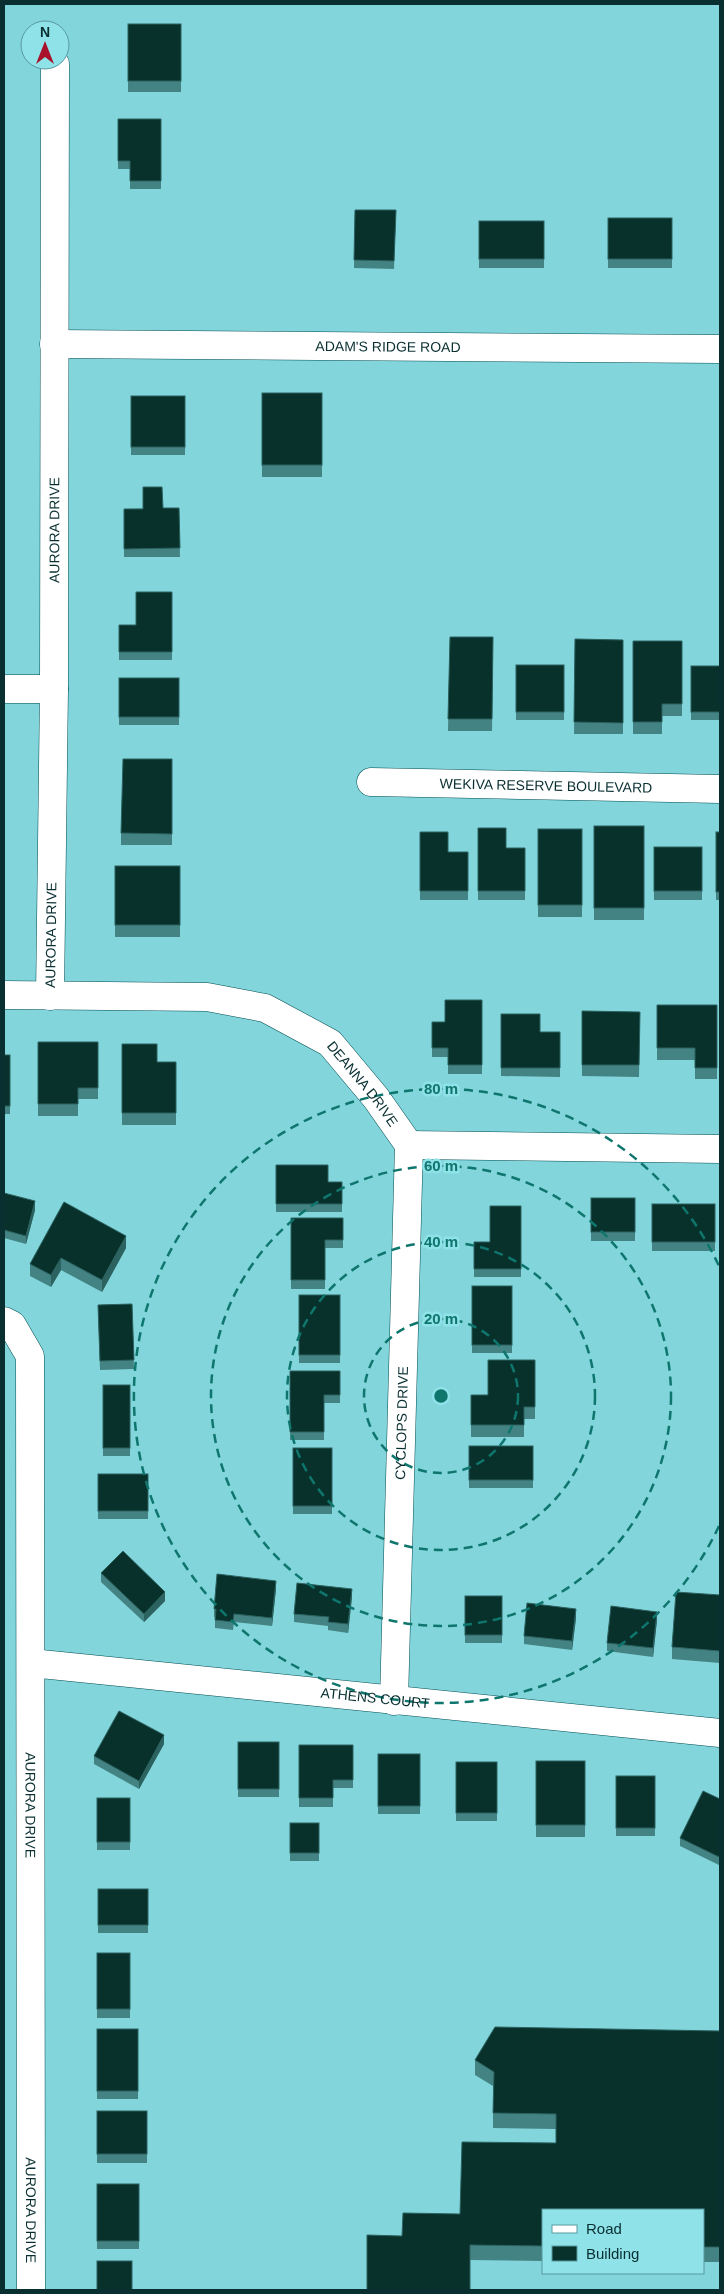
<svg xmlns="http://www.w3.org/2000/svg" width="724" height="2294" viewBox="0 0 724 2294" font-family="Arial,sans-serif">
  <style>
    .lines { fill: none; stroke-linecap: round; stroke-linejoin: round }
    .minor-casing { stroke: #004e52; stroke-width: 29 }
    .minor { stroke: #fff; stroke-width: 28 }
    .wall { fill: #448383 }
    .shaded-wall { fill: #2c6260 }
    .building { fill: #08312b; stroke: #2c6260 }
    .ring { fill: none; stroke: #0f766e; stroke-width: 2.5; stroke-dasharray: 9 6 }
    .labels { text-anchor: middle; stroke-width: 5; stroke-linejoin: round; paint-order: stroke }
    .street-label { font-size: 14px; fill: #092f31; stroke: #8ee2e8 }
    .centre { fill: #0f766e; stroke: #8ee2e8; stroke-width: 2.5 }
    .ring-label { font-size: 15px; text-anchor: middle; font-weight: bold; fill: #0f766e; stroke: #8ee2e8; stroke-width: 5; stroke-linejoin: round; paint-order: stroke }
  </style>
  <rect width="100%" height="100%" fill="#81d5db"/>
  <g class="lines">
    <defs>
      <g id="minor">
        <path id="s1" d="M54,344L720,349"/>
        <path d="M4,689H54"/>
        <path id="s2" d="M371,782L720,789"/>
        <path id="s3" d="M4,995L207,997L265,1008L330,1043L376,1098L409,1145"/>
        <path id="s4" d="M50,996L54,689L55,64"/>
        <path d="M409,1145L720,1149"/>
        <path id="s5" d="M4,1321L12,1325L30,1356L31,2290"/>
        <path id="s6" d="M31,1663L720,1733"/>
        <path id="s7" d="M394,1701L409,1145"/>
      </g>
    </defs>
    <use href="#minor" class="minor-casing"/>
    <use href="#minor" class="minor"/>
  </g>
  <g class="wall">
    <rect x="128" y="24" width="53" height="68"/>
    <path d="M118,119H161V189H130V169H118Z"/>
    <path d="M355,210H396L394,269L354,268Z"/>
    <rect x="608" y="218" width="64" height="50"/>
    <rect x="479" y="221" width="65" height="47"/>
    <rect x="262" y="393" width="60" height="84"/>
    <rect x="131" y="396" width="54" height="59"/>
    <path d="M163,508H179L180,557H124V509Z"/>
    <path d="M172,592V660H119V625H136Z"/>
    <path d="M450,637H493L492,731H448Z"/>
    <path d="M575,639L623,640V734H574Z"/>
    <path d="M633,641H682V716H662V734H633Z"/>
    <rect x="516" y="665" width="48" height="55"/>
    <rect x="691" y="666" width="29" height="54"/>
    <rect x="119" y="678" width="60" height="47"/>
    <path d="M172,759V845H121V833Z"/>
    <rect x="594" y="826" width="50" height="94"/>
    <path d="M478,828L506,848H525V900H478Z"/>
    <rect x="538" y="829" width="44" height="88"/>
    <path d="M420,832L448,852H468V900H420Z"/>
    <rect x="716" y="832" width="4" height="68"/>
    <rect x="654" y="847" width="48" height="53"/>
    <rect x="115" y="866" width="65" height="71"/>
    <path d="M482,1000V1074H448V1057H432V1022H445Z"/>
    <path d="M657,1005H717V1079H695V1060H657Z"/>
    <path d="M582,1011L640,1012L639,1077L582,1076Z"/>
    <path d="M501,1014L540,1032H560V1077L501,1076Z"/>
    <path d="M38,1042H98V1099H78V1116H38Z"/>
    <path d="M122,1044L157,1062H176V1125H122Z"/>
    <rect x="4" y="1055" width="6" height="59"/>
    <path d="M276,1165L328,1182H342V1212H276Z"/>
    <path d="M4,1193L35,1210L26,1244L4,1238Z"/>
    <rect x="591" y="1198" width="44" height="43"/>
    <path d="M64,1202L126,1248L102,1292L61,1270L51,1287L30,1276V1264Z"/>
    <rect x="652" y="1204" width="63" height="47"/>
    <path d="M521,1206V1277H474V1242H490Z"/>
    <path d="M291,1218H343V1248H325V1289H291Z"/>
    <rect x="472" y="1286" width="40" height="67"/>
    <rect x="299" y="1295" width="41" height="68"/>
    <path d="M132,1304L134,1369L100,1370L98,1305Z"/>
    <path d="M535,1360V1419H524V1437H471V1395H488Z"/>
    <path d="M290,1371H340V1403H324V1440H290Z"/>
    <rect x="103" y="1385" width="27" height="71"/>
    <rect x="469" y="1446" width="64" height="42"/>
    <rect x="293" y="1448" width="39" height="66"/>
    <rect x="98" y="1474" width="50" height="45"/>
    <path d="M101,1573L165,1601L144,1622L101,1582Z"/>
    <path d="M276,1589L272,1626L234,1622L233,1630L215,1628V1617H214V1609Z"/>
    <path d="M720,1595V1663L672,1659V1647Z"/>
    <rect x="465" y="1596" width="37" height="47"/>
    <path d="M352,1597L348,1633L328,1630V1626L294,1622V1614Z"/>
    <path d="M576,1618L572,1650L524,1644V1636Z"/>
    <path d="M657,1620L653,1657L607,1651V1643Z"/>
    <rect x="238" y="1742" width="41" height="55"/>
    <path d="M164,1744L139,1789L94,1764V1756Z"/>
    <path d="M299,1745H353V1788H333V1807H299Z"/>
    <rect x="378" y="1754" width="42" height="60"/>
    <rect x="536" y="1761" width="49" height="76"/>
    <rect x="456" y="1762" width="41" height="59"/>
    <rect x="616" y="1776" width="39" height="60"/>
    <rect x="97" y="1798" width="33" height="52"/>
    <path d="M720,1799V1862L719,1865L680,1846V1838Z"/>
    <rect x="290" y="1823" width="29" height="38"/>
    <rect x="98" y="1889" width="50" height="44"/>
    <rect x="97" y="1953" width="33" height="65"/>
    <rect x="97" y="2029" width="41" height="70"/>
    <path d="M720,2031V2262H703V2210H543V2261L470,2260L402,2236L460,2214L556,2143V2129L493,2128V2086L475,2075V2060Z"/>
    <rect x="97" y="2111" width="50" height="52"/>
    <rect x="97" y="2184" width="42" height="65"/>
  </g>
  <g class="shaded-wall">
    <path d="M35,1201V1210L26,1244V1236Z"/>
    <path d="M126,1236V1248L102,1292V1280Z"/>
    <path d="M61,1258V1270L51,1287V1275Z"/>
    <path d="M276,1581V1589L272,1626V1618Z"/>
    <path d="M352,1589V1597L348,1633V1624Z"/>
    <path d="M165,1592V1601L144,1622V1614Z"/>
    <path d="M576,1609V1618L572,1650V1641Z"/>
    <path d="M657,1612V1620L653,1657V1648Z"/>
    <path d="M164,1735V1744L139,1789V1781Z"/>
    <path d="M720,1853V1862L719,1865V1857Z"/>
  </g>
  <g class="building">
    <rect x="128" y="24" width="53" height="57"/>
    <path d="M118,119H161V181H130V161H118Z"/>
    <path d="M355,210H396L394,261L354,260Z"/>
    <rect x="608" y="218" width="64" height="41"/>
    <rect x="479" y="221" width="65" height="38"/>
    <rect x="262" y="393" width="60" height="72"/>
    <rect x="131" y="396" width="54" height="51"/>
    <path d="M143,487H162L163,508H179L180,548L124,549V509H143Z"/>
    <path d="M136,592H172V652H119V625H136Z"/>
    <path d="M450,637H493L492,719H448Z"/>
    <path d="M575,639L623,640V723L574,722Z"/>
    <path d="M633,641H682V704H662V722H633Z"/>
    <rect x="516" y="665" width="48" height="47"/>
    <rect x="691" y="666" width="29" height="46"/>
    <rect x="119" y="678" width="60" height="39"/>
    <path d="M123,759H172V834L121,833Z"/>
    <rect x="594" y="826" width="50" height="82"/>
    <path d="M478,828H506V848H525V891H478Z"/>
    <rect x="538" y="829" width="44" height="76"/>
    <path d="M420,832H448V852H468V891H420Z"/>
    <rect x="716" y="832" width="4" height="60"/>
    <rect x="654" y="847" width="48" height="44"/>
    <rect x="115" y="866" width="65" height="59"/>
    <path d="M445,1000H482V1065H448V1048H432V1022H445Z"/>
    <path d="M657,1005H717V1068H695V1048H657Z"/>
    <path d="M582,1011L640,1012L639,1065H582Z"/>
    <path d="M501,1014H540V1032H560V1068H501Z"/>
    <path d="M38,1042H98V1088H78V1104H38Z"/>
    <path d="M122,1044H157V1062H176V1113H122Z"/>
    <rect x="4" y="1055" width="6" height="51"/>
    <path d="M276,1165H328V1182H342V1204H276Z"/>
    <path d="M4,1193L35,1201L26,1236L4,1230Z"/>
    <rect x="591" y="1198" width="44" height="34"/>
    <path d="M64,1202L126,1236L102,1280L61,1258L51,1275L30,1264Z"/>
    <rect x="652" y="1204" width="63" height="38"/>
    <path d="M490,1206H521V1269H474V1242H490Z"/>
    <path d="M291,1218H343V1240H325V1280H291Z"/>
    <rect x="472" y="1286" width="40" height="59"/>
    <rect x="299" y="1295" width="41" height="60"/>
    <path d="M132,1304L134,1360L100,1361L98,1305Z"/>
    <path d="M488,1360H535V1407H524V1425H471V1395H488Z"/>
    <path d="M290,1371H340V1395H324V1432H290Z"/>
    <rect x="103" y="1385" width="27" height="63"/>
    <rect x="469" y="1446" width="64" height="34"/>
    <rect x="293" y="1448" width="39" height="58"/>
    <rect x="98" y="1474" width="50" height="37"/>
    <path d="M123,1551L165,1592L144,1614L101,1573Z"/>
    <path d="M217,1574L276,1581L272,1618L234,1614L233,1622L215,1620L216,1609H214Z"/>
    <path d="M297,1583L352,1589L348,1624L328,1622L329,1617L294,1614Z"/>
    <path d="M676,1592L720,1595V1651L672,1647Z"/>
    <rect x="465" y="1596" width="37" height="39"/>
    <path d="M527,1603L576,1609L572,1641L524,1636Z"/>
    <path d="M611,1606L657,1612L653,1648L607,1643Z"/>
    <path d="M119,1711L164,1735L139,1781L94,1756Z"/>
    <rect x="238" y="1742" width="41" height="47"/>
    <path d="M299,1745H353V1780H333V1798H299Z"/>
    <rect x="378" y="1754" width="42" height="52"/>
    <rect x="536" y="1761" width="49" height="64"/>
    <rect x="456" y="1762" width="41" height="51"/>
    <rect x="616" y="1776" width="39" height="52"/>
    <path d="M703,1791L720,1799V1853L719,1857L680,1838Z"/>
    <rect x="97" y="1798" width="33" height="44"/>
    <rect x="290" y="1823" width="29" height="30"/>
    <rect x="98" y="1889" width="50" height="36"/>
    <rect x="97" y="1953" width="33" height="56"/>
    <path d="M495,2027L720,2031V2247H703V2210H543V2246L470,2245V2290H367V2235L402,2236L403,2213L460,2214L462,2142L556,2143V2114L493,2113L494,2072L475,2060Z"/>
    <rect x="97" y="2029" width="41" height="62"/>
    <rect x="97" y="2111" width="50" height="43"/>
    <rect x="97" y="2184" width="42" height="57"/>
    <rect x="97" y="2261" width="35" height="29"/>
  </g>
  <g class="ring">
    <circle cx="441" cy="1396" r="77"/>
    <circle cx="441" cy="1396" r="154"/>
    <circle cx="441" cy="1396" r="230"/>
    <path d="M719 1526A307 307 0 1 1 719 1266"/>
  </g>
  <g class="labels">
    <g class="street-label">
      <text dy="5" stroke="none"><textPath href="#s1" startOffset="334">ADAM'S RIDGE ROAD</textPath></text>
      <text dy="5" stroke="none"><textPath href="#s4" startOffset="466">AURORA DRIVE</textPath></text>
      <text dy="5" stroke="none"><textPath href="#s2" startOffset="175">WEKIVA RESERVE BOULEVARD</textPath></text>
      <text dy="5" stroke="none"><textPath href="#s4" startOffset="61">AURORA DRIVE</textPath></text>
      <text dy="5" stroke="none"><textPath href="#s3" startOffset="388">DEANNA DRIVE</textPath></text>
      <text dy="5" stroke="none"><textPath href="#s7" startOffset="278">CYCLOPS DRIVE</textPath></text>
      <text dy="5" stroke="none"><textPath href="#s6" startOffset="346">ATHENS COURT</textPath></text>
      <text dy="5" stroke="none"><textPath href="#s5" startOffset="494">AURORA DRIVE</textPath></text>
      <text dy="5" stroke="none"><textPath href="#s5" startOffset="899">AURORA DRIVE</textPath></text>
    </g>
  </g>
  <circle cx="441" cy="1396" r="8" class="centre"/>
  <g class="ring-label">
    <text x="441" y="1094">80 m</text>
    <text x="441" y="1171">60 m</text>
    <text x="441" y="1247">40 m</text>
    <text x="441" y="1324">20 m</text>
  </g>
  <rect width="724" height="2294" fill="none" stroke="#092f31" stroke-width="10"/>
  <rect x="542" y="2209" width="162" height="65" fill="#8ee2e8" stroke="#599a9f"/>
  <rect x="552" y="2225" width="25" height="8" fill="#ffffff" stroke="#599a9f"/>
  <text x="586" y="2234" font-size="15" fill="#092f31">Road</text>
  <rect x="552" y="2246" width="25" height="15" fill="#08312b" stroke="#599a9f"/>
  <text x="586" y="2259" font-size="15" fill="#092f31">Building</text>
  <g transform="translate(45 45)"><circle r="24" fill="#8ee2e8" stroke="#599a9f"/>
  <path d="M0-4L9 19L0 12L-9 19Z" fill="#a9122b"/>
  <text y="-8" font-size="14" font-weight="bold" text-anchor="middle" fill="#092f31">N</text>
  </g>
</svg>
